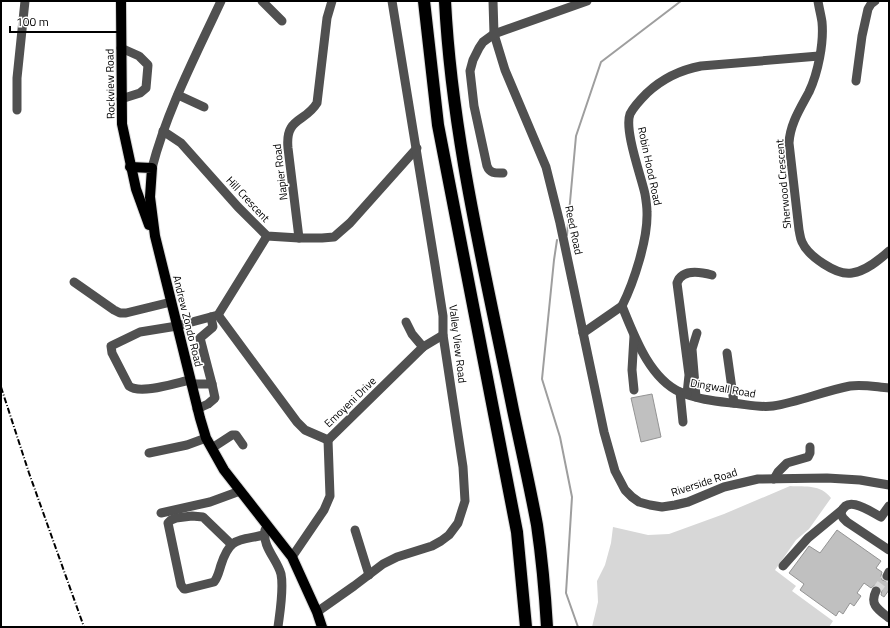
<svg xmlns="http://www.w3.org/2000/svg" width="890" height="628" viewBox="0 0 890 628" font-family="'Titillium Web',sans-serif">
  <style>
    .green { fill: #d7d7d7 }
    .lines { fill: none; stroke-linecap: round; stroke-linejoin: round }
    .stream { stroke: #9e9e9e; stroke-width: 2 }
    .building { fill: #c0c0c0; stroke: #949494 }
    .minor-tunnel { stroke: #d9d9d9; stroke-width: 9; stroke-dasharray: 9 4.5; stroke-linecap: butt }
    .major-casing { stroke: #dbdbdb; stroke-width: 12 }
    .highway-casing { stroke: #dbdbdb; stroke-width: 14 }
    .minor { stroke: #505050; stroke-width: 9 }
    .major { stroke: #000; stroke-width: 10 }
    .highway { stroke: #000; stroke-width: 12 }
    .rail { stroke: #000; stroke-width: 2; stroke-dasharray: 6 2 1 2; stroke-linecap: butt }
    .labels { text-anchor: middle; stroke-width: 3; stroke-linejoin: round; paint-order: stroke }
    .street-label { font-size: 11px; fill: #000; stroke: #fff }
  </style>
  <rect width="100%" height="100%" fill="#fff"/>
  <path class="green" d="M790,486C806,487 820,484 831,498L809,529L796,540L775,570L796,586L792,591L833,621L829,627H592L598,602L597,581L605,565L611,543L613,527L648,535L669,534L724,514Z"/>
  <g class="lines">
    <g class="stream">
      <path d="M567,235L576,136L601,62L681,1"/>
      <path d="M557,240L554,260L542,379L560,437L572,497L566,593L578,627"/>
    </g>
  </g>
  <g class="building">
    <path d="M652,394L661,437L641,442L631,398Z"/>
    <path d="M837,530L881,561L876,568L882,572L881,576L882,580L885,581L889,582V590L884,597L881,595L882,590L878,586L875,585L871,588L864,583L857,593L861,596L854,606L850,603L843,614L839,611L836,616L800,590L804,584L789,573L809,546L820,553Z"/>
  </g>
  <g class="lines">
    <path class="minor-tunnel" d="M876,591L887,576"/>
    <defs>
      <g id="major">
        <path d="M121,1L122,124L136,189L149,225"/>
        <path d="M130,167L152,168L150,197L155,236L200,418L206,438L224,470L292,557L317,612L322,627"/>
      </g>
      <g id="highway">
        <path d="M424,1L438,125L517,532L526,627"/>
        <path d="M445,1C452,139 486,275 513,410C521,448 530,487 537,525C542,559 545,593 547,627"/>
      </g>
    </defs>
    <use href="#major" class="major-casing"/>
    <use href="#highway" class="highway-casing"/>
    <g class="minor">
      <path d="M262,1L282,21"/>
      <path d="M493,1L494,34L505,70L546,167L560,223L604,432L615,471L625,490L632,497L639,502L650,505L662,507L675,505L688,502L724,487L758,479L827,478L860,480L889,485"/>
      <path d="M818,1C819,8 821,15 822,22C824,43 818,73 809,92C800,109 790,124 789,143L799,230C800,234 800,238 802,242C808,256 837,276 852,273C866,271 879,260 889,251"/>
      <path d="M121,48L139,56L148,65L146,88L140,93L121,99"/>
      <path d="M856,81L862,36L868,9L871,4L875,1"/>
      <path d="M178,95L204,107"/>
      <path d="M17,110V78L25,1"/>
      <path d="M163,131L181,143L238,207L267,236L299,238H322L334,237L350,223L417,148"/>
      <path d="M152,168C167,110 196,55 221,1"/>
      <path d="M503,173C496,173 490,174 487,166L474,106L470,71L473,60L479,48L483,42L494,34L587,1"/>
      <path d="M299,238L288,148C285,117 305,123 317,103L327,18L332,1"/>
      <path d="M74,282L114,310L120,313H126L171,302"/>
      <path d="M622,306C634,282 648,239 647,212C647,207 646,200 645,194C641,176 624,130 630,114C634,106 641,99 647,93C663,78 680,70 701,66L819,56"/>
      <path d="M218,315L297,422L305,430L328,440"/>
      <path d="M406,322L412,334L423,347"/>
      <path d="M583,333L622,306C634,335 649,378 680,392C696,399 714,401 731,403C745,404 759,408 773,406C799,402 824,391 850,386C863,384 876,387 889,388"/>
      <path d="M727,353L734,403"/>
      <path d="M190,380C176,383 140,395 129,386L112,353L111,346L140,332L177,326L218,315L267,236"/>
      <path d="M191,384H212"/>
      <path d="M634,390L632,370L634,336"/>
      <path d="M680,392L683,422"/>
      <path d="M687,394L689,375L677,283C682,268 701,272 712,275"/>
      <path d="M696,397L692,349L697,333"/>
      <path d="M197,409L208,404L215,398L212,384L200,338L213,327L211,317"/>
      <path d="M328,440L423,347L443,335"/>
      <path d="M212,448L232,435H236L243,445"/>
      <path d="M149,453L187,445L206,438"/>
      <path d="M774,479L778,472L787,463L808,457L810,453V447"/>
      <path d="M889,506L881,517C871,512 846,493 841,514L843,518L847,522L889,550"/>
      <path d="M161,513L210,502L240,491"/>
      <path d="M265,530C262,547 277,559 281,574C284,589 280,611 278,627"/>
      <path d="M355,530L369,575"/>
      <path d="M231,544L203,517L192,516L176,518L171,520L168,523L181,585L184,589H186L214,582C218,577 219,571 221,565C230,537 238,541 264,535"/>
      <path d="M292,557L324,510L330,496L328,440"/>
      <path d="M783,566L808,538L842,510"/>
      <path d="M887,576L889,572"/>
      <path d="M876,591C869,605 879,610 889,618"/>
      <path d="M317,612L354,586L383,564L397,557L432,546L441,541L449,535L458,523L465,501L463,467L443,335V316L435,265L392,1"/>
    </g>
    <use href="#major" class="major"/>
    <use href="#highway" class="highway"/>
    <path class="rail" d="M1,387L29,473L84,627"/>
  </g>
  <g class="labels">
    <g class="street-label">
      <text transform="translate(110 84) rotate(-91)" y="4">Rockview Road</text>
      <text transform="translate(650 166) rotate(78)" y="4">Robin Hood Road</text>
      <text transform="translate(280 172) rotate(-97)" y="4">Napier Road</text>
      <text transform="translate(783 184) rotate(-95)" y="4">Sherwood Crescent</text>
      <text transform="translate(248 199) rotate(47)" y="4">Hill Crescent</text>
      <text transform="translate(574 230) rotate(78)" y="4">Reed Road</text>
      <text transform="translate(188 321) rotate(76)" y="4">Andrew Zondo Road</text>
      <text transform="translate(458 344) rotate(83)" y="4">Valley View Road</text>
      <text transform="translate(723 388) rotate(10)" y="4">Dingwall Road</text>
      <text transform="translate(350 402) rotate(-44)" y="4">Emoyeni Drive</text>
      <text transform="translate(704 482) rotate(-18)" y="4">Riverside Road</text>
    </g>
  </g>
  <rect width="890" height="628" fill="none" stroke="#000000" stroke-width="4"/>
  <path d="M10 26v6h111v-6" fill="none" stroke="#000000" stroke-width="2"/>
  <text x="16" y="26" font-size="12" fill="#000000" stroke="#ffffff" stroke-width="3" paint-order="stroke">100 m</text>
</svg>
